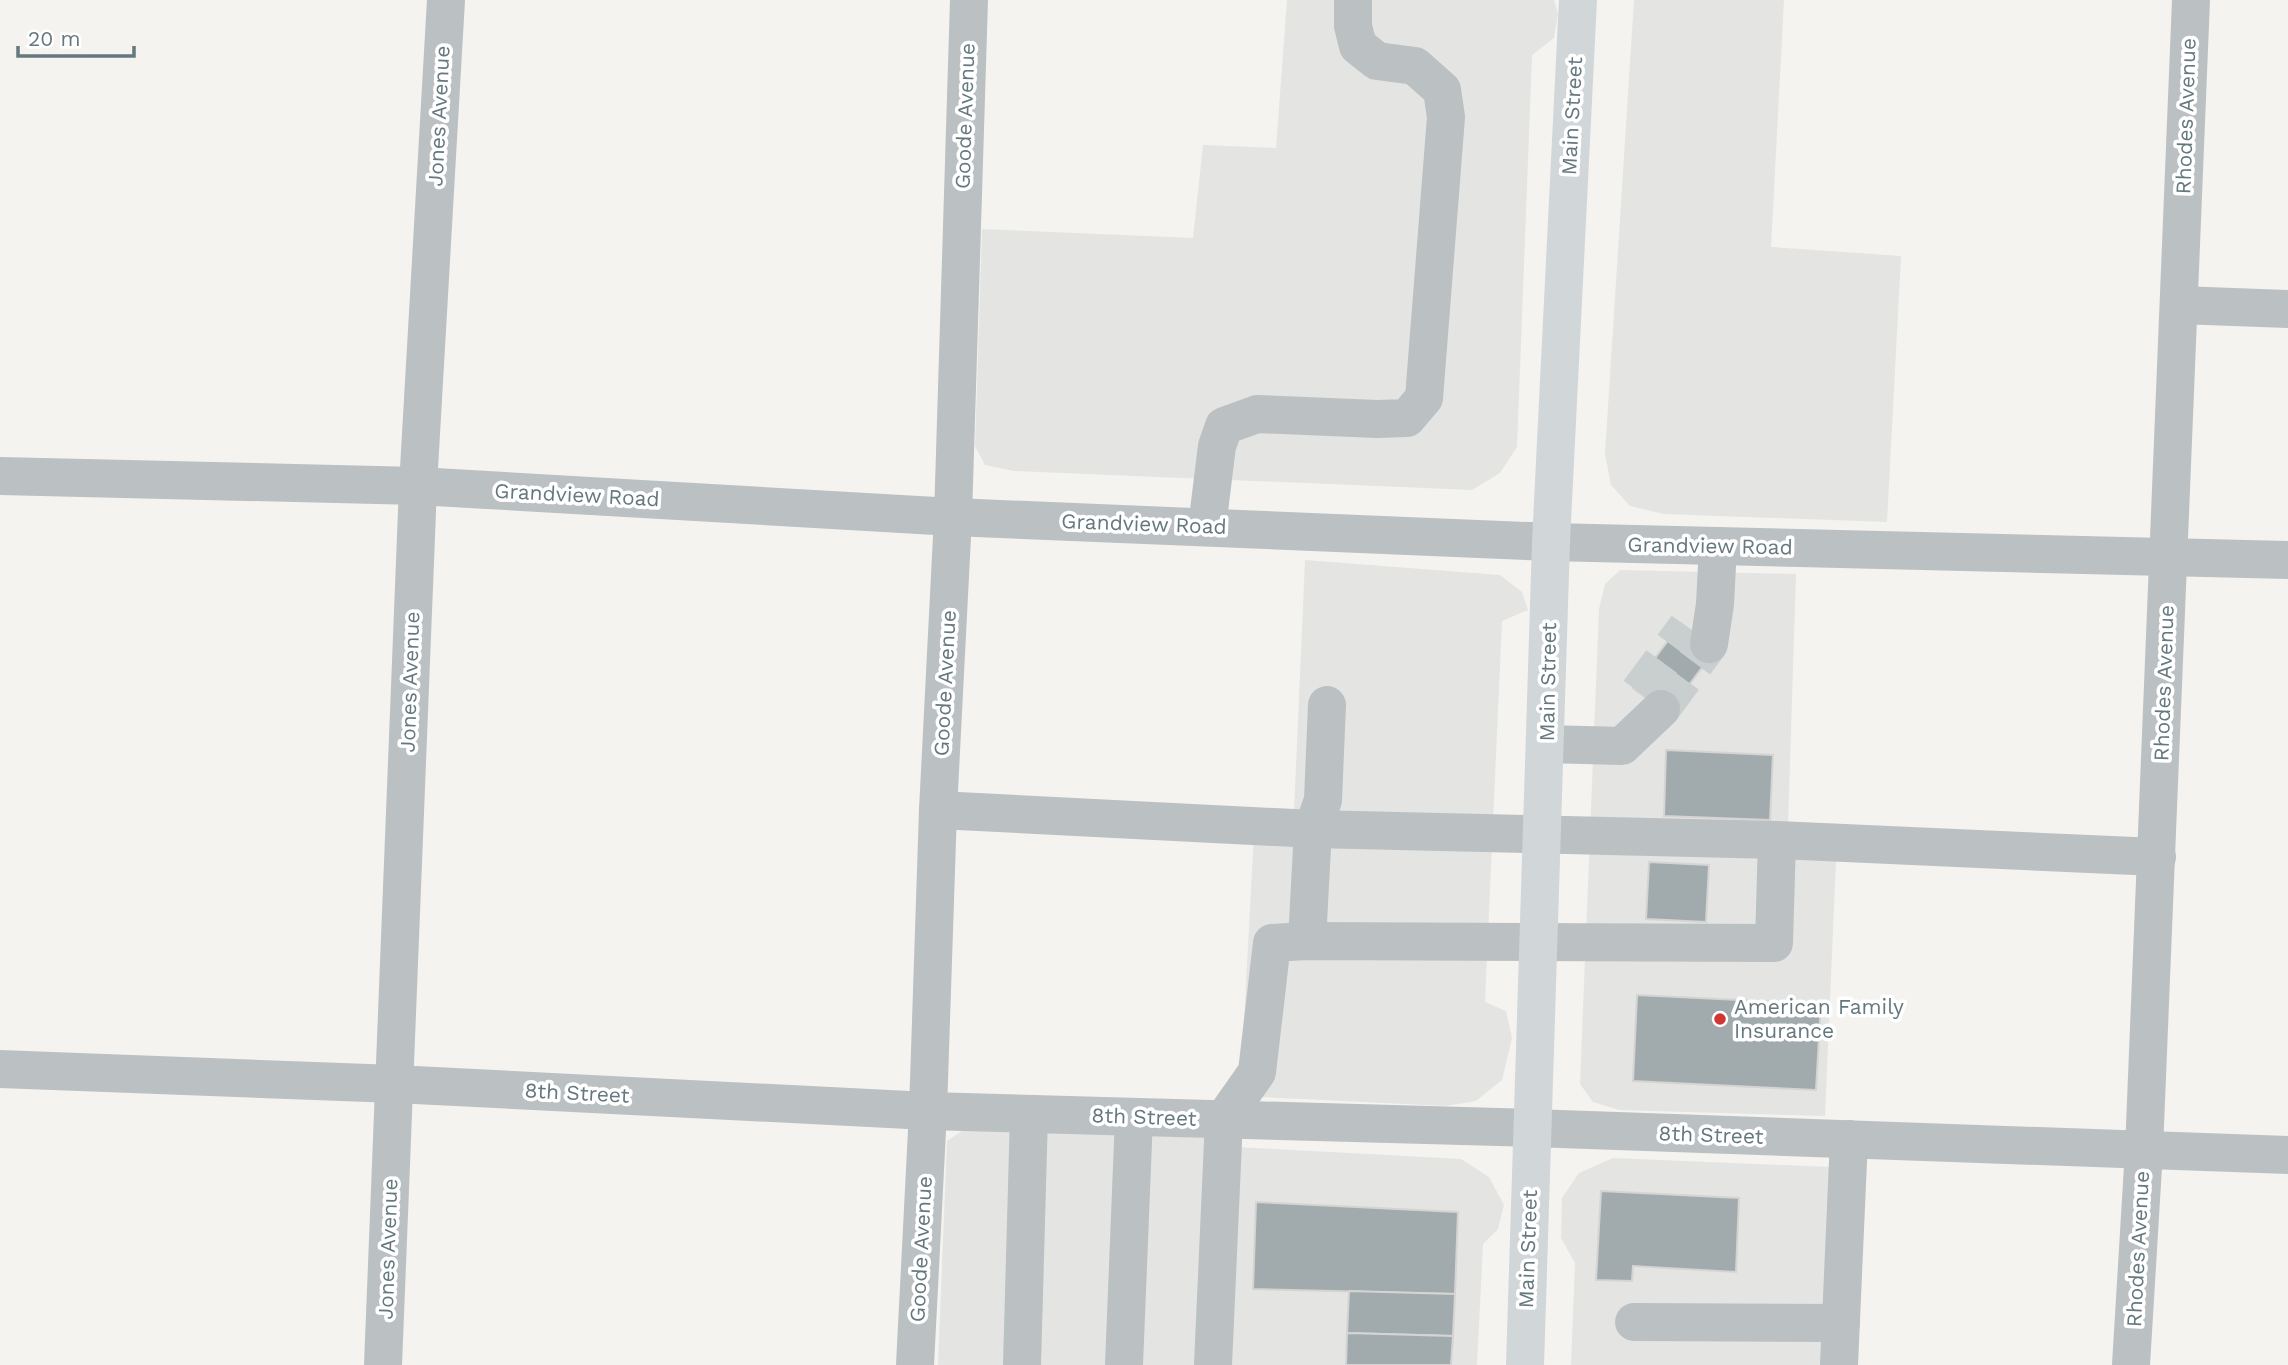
<svg xmlns="http://www.w3.org/2000/svg" width="2288" height="1365" viewBox="0 0 2288 1365" font-family="'Work Sans',sans-serif">
  <style>
    .built { fill: #e4e4e3 }
    .building { fill: #a1abae; stroke: #d5d4d3; stroke-width: 2 }
    .lines { fill: none; stroke-linecap: round; stroke-linejoin: round }
    .minor-tunnel { stroke: #c9cece; stroke-width: 38; stroke-dasharray: 38 19; stroke-linecap: butt }
    .minor { stroke: #bbc0c2; stroke-width: 38 }
    .major { stroke: #d1d6d9; stroke-width: 38 }
    .poi-dot { fill: #d13633; stroke: #fff; stroke-width: 2.5 }
    .labels { text-anchor: middle; stroke-width: 7; stroke-linejoin: round; paint-order: stroke }
    .street-label { font-size: 21px; fill: #65787e; stroke: #fff }
    .poi-label { font-size: 21px; fill: #65787e; stroke: #fff; text-anchor: start }
  </style>
  <rect width="100%" height="100%" fill="#f4f3f0"/>
  <g class="built">
    <path d="M1287,0H1554L1558,14L1554,38L1532,55L1517,447L1500,473L1472,490L1014,471L985,465L975,446L982,229L1193,238L1203,145L1276,148Z"/>
    <path d="M1634,0H1784L1771,247L1901,256L1887,522L1664,514L1630,506L1611,485L1605,454Z"/>
    <path d="M1305,560L1500,575L1522,592L1528,610L1502,621L1485,1002L1506,1011L1512,1038L1502,1080L1476,1101L1446,1106L1240,1096L1254,833L1293,834Z"/>
    <path d="M1620,570L1796,574L1787,857L1836,861L1825,1116L1619,1110L1593,1102L1580,1084L1599,609L1605,584Z"/>
    <path d="M968,1127L1208,1138L1197,1365H938L947,1141Z"/>
    <path d="M1237,1147L1461,1159L1489,1177L1504,1205L1498,1229L1483,1244L1477,1365H1227Z"/>
    <path d="M1613,1158L1831,1167L1821,1365H1571L1575,1263L1561,1238L1562,1198L1579,1173Z"/>
  </g>
  <g class="building">
    <path d="M1681,623L1716,649L1667,714L1633,688Z"/>
    <path d="M1666,750L1773,755L1770,820L1664,816Z"/>
    <path d="M1649,862L1709,865L1706,922L1646,919Z"/>
    <path d="M1637,995L1821,1004L1816,1090L1633,1081Z"/>
    <path d="M1601,1191L1739,1198L1736,1272L1633,1266L1632,1281L1596,1280Z"/>
    <path d="M1256,1202L1458,1212L1455,1294L1253,1289Z"/>
    <path d="M1349,1291L1455,1294L1453,1336L1347,1333Z"/>
    <path d="M1347,1333L1453,1336L1451,1365H1346Z"/>
  </g>
  <g class="lines">
    <g class="minor-tunnel">
      <path d="M1639,692L1687,627"/>
      <path d="M1661,709L1709,644"/>
    </g>
    <g class="minor">
      <path d="M2179,305L2288,309"/>
      <path d="M0,476L418,486L953,517L1551,542L2288,560"/>
      <path d="M1207,527L1217,446L1224,426L1257,414L1377,419L1407,418L1424,398L1446,117L1442,90L1415,66L1377,61L1358,46L1353,26V0"/>
      <path d="M1709,644L1715,604L1718,546"/>
      <path d="M1546,744L1622,746L1661,709"/>
      <path d="M938,810L1313,829L1777,840L2157,857"/>
      <path d="M1307,941L1313,829L1323,800L1327,705"/>
      <path d="M0,1069L395,1084L928,1111L1532,1128L2288,1155"/>
      <path d="M1634,1322L1841,1323"/>
      <path d="M383,1365L418,486L446,0"/>
      <path d="M915,1365L928,1111L938,810L953,517L969,0"/>
      <path d="M1022,1365L1029,1114"/>
      <path d="M1124,1365L1134,1117"/>
      <path d="M1213,1365L1224,1119L1257,1072L1272,943L1307,941L1774,943L1777,840"/>
      <path d="M1839,1365L1849,1139"/>
      <path d="M2131,1365L2144,1150L2191,0"/>
    </g>
    <path class="major" d="M1525,1365L1551,542L1578,0"/>
  </g>
  <circle class="poi-dot" cx="1720" cy="1019" r="7"/>
  <g class="labels">
    <g class="street-label">
      <text transform="translate(439 116) rotate(-87)" y="7">Jones Avenue</text>
      <text transform="translate(965 116) rotate(-88)" y="7">Goode Avenue</text>
      <text transform="translate(1572 116) rotate(-87)" y="7">Main Street</text>
      <text transform="translate(2186 116) rotate(-88)" y="7">Rhodes Avenue</text>
      <text transform="translate(577 495) rotate(3)" y="7">Grandview Road</text>
      <text transform="translate(1144 524) rotate(2)" y="7">Grandview Road</text>
      <text transform="translate(1710 546) rotate(1)" y="7">Grandview Road</text>
      <text transform="translate(410 682) rotate(-88)" y="7">Jones Avenue</text>
      <text transform="translate(1548 682) rotate(-89)" y="7">Main Street</text>
      <text transform="translate(945 683) rotate(-87)" y="7">Goode Avenue</text>
      <text transform="translate(2164 683) rotate(-88)" y="7">Rhodes Avenue</text>
      <text transform="translate(577 1093) rotate(3)" y="7">8th Street</text>
      <text transform="translate(1144 1117) rotate(2)" y="7">8th Street</text>
      <text transform="translate(1711 1135) rotate(2)" y="7">8th Street</text>
      <text transform="translate(388 1249) rotate(-88)" y="7">Jones Avenue</text>
      <text transform="translate(921 1249) rotate(-87)" y="7">Goode Avenue</text>
      <text transform="translate(1528 1249) rotate(-88)" y="7">Main Street</text>
      <text transform="translate(2138 1249) rotate(-87)" y="7">Rhodes Avenue</text>
    </g>
    <g class="poi-label">
      <text x="1734" y="1014">American Family<tspan x="1734" dy="24">Insurance</tspan></text>
    </g>
  </g>
  <path d="M18 46v10h116v-10" fill="none" stroke="#65787e" stroke-width="3.5"/>
  <text x="28" y="46" font-size="21" fill="#65787e" stroke="#ffffff" stroke-width="5" paint-order="stroke">20 m</text>
</svg>
